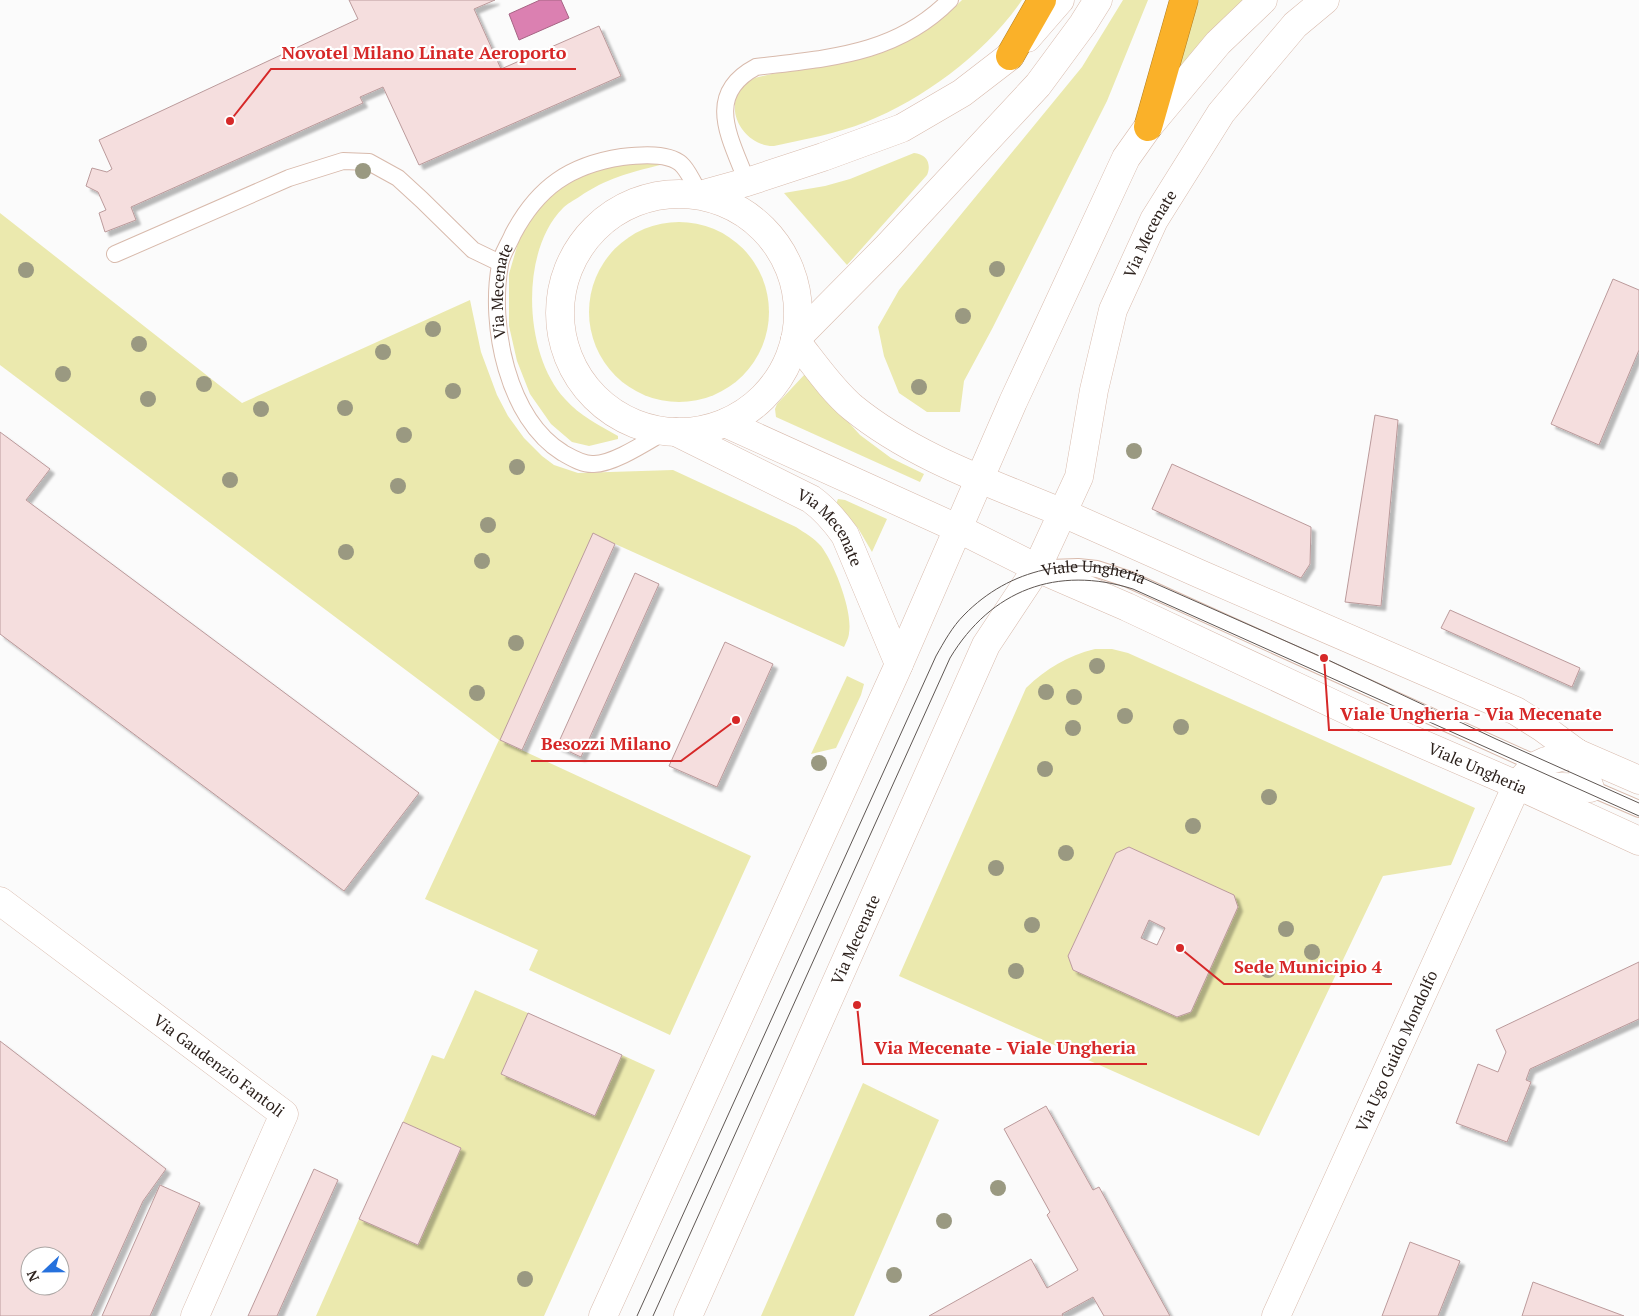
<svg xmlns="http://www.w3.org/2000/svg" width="1639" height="1316" viewBox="0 0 1639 1316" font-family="'PT Serif',serif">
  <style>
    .green { fill: #ebe9ae; fill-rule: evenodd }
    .water { fill: #db80b1; stroke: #a66484 }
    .building { fill: #f5dede; stroke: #bb9a9b; fill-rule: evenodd; filter: url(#shadow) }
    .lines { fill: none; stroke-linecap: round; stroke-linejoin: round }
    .service-casing { stroke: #d8baac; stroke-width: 18 }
    .minor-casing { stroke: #d8baac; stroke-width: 29 }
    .tertiary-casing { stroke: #d8baac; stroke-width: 29 }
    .secondary-casing { stroke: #d8baac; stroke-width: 29 }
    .motorway-casing { stroke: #b27f24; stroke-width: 29 }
    .service { stroke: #fff; stroke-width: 16 }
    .minor { stroke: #fff; stroke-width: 28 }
    .tertiary { stroke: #fff; stroke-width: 28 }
    .secondary { stroke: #fff; stroke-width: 28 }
    .motorway { stroke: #fab129; stroke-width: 28 }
    .tram { stroke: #5f5753; stroke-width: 1 }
    .tree { fill: #9a9981 }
    .labels { text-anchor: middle; stroke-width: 4.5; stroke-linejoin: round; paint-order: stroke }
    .street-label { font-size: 16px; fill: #2c211c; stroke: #fff }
    .leader { fill: none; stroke: #d62828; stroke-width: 2 }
    .callout-dot { fill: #d62828; stroke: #fff; stroke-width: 2 }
    .callout-label { font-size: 18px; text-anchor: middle; font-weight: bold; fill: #d62828; stroke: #fff; stroke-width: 4.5; stroke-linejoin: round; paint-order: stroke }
  </style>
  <defs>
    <filter id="shadow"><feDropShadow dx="4.5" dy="4.5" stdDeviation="1" flood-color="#0004"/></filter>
  </defs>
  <rect width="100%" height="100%" fill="#fbfbfb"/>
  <g class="green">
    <path d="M962,0H1022C987,52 924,99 866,122C836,134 805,139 774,146C747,147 724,114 740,90C743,84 749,81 755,78C783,70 813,69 842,63C886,55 930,32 962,0Z"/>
    <path d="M1123,0H1148L1107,101L992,329L964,381L960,412H927L899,393L884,356L878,327L899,290L1082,67Z"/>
    <path d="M1199,0H1245L1182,71L1173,66Z"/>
    <path d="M914,153C926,154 932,163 927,175L847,265L784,193L825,186L850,179Z"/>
    <path d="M662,162L660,165C628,173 607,178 579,197C574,200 567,204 563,208C519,252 524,355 565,399C580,416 599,425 618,436V439L589,446L572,442L551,424L530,394L517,361L509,326V274L520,236L538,208L560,186L589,171L623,164Z"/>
    <path d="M0,213L242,403L470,300L481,352L497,395L508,416L524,438L542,456L554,465L578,473L673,470L796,527C805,533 814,538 821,546C834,563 853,611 849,633C849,637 846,643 844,647L593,534L500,740L751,856L670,1035L529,970L538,950L425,899L499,740L0,365Z"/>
    <circle cx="679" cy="312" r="90"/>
    <path d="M805,374L860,435L891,458L924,474L920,482L776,417L775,409L777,404Z"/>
    <path d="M838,499L845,500L887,519L872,552L858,528L836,504Z"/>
    <path d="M1095,649H1112L1128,653L1475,808L1451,865L1383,876L1259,1136L899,976L1026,688C1047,668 1067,656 1095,649ZM1129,847L1233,895L1237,907L1191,1012L1177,1017L1073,970L1068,956L1116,853Z"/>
    <path d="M847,676L864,684L861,695L836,748L811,754Z"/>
    <path d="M475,990L528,1013L501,1074L594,1116L622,1055L655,1070L544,1316H316L359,1219L418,1245L461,1148L403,1122L432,1055L444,1059Z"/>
    <path d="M863,1083L939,1120L854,1316H761Z"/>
  </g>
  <path class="water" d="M540,0H561L569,18L519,40L509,14Z"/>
  <g class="building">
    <path d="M349,0H495L474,9L501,69L599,26L621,76L419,165L383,87L360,97L363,103L131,207L136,220L105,232L99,213L106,210L98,192L86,186L92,168L107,172L112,169L99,140L358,19Z"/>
    <path d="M1613,279L1639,290V350L1599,445L1551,424Z"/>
    <path d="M1375,415L1398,420L1381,606L1345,602Z"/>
    <path d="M0,432L50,469L26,500L419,793L344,891L0,634Z"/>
    <path d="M1172,464L1311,527L1310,564L1301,578L1152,509Z"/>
    <path d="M593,533L615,544L522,750L500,740Z"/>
    <path d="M635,573L659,584L581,757L557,746Z"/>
    <path d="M1450,610L1580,668L1572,687L1441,628Z"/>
    <path d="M725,642L773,664L717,787L669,766Z"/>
    <path d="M1129,847L1234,895L1238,907L1191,1012L1177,1017L1073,970L1068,956L1116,853ZM1149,920L1165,928L1157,945L1141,938Z"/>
    <path d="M1639,962V1019L1530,1069L1526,1080L1531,1082L1507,1142L1456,1123L1478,1064L1498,1072L1506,1052L1496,1030Z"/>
    <path d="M528,1013L622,1055L595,1116L501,1074Z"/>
    <path d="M0,1041L166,1169L143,1201L91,1316H0ZM30,1256H60V1286H30Z"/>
    <path d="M1046,1106L1093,1190L1099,1187L1170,1316H1104L1093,1297L1062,1314L1063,1316H929L1031,1259L1047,1288L1078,1270L1047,1215L1050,1212L1004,1129Z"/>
    <path d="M403,1122L461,1148L418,1245L359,1219Z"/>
    <path d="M314,1169L338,1180L277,1316H248Z"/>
    <path d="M160,1185L200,1203L150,1316H102Z"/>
    <path d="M1410,1242L1460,1261L1438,1316H1382Z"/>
    <path d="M1533,1282L1624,1316H1522Z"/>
  </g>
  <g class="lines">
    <defs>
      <g id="service">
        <path d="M747,182C731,139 703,95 756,67C828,58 896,55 950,0"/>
        <path d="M115,254L289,178L343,161L369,162L398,178L422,200L473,250L500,263"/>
        <path id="s1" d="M666,431C648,441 614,464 594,464C583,465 572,458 563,453C507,418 489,325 500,265C501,255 509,244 513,234C538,187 570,165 622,157C639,155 671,152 683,166C690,174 695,186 700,195"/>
        <path d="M1050,568L1078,567L1097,569L1128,579L1543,767"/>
        <path d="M1581,784L1639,809"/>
      </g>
      <g id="minor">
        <path d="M1063,513L1200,574L1516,711L1543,728L1577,753L1639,780"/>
        <path id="s2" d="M1037,568L1127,607L1374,723L1517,785L1639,841"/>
        <path d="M1533,786L1590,788L1577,753"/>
        <path id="s3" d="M0,901L284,1114L195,1316"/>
        <path id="s4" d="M1276,1316L1517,785L1533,767L1546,761L1577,753"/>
      </g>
      <g id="tertiary">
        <path d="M1027,38L1060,0"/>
        <path d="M795,340L888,246L1038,85L1083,24L1098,0"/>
      </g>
      <g id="secondary">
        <circle cx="679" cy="313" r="119"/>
        <path d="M700,195L747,182L823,157L902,128L962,93L1010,56"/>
        <path d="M795,340C813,362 830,388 852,407C913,457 991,483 1063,513"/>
        <path d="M725,423L959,529L1037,568"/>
        <path id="s5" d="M676,432L811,499C825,509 835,521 845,535L899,664"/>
        <path d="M603,1316L896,671L1013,402L1126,158L1148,127L1218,43L1263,0"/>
        <path id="s6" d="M688,1316L986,645L1037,568L1079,477L1094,390L1113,310L1154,220L1221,113L1295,25L1325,0"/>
      </g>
      <g id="motorway">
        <path d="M1010,56L1042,0"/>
        <path d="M1148,127L1184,0"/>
      </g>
    </defs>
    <use href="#service" class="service-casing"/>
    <use href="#minor" class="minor-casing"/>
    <use href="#tertiary" class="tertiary-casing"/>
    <use href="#secondary" class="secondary-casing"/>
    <use href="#motorway" class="motorway-casing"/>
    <use href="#service" class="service"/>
    <use href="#minor" class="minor"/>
    <use href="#tertiary" class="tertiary"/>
    <use href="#secondary" class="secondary"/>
    <use href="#motorway" class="motorway"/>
    <g class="tram">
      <path id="s7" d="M637,1316L936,656C944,642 952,627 964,615C1010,568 1074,555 1136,575L1324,658L1496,739L1639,803"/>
      <path d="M653,1316L950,658C991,590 1057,565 1133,589L1639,816"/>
    </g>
  </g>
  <g class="tree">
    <circle cx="363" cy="171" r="8"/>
    <circle cx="997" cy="269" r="8"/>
    <circle cx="26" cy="270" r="8"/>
    <circle cx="963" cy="316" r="8"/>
    <circle cx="433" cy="329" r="8"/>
    <circle cx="139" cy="344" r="8"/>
    <circle cx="383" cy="352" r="8"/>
    <circle cx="63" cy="374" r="8"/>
    <circle cx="204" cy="384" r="8"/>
    <circle cx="919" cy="387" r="8"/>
    <circle cx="453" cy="391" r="8"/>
    <circle cx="148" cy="399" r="8"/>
    <circle cx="345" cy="408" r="8"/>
    <circle cx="261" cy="409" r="8"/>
    <circle cx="404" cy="435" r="8"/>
    <circle cx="1134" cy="451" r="8"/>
    <circle cx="517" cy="467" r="8"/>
    <circle cx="230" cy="480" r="8"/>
    <circle cx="398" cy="486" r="8"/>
    <circle cx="488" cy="525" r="8"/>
    <circle cx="346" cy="552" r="8"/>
    <circle cx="482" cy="561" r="8"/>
    <circle cx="516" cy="643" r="8"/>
    <circle cx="1097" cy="666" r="8"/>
    <circle cx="1046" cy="692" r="8"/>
    <circle cx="477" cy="693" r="8"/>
    <circle cx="1074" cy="697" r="8"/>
    <circle cx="1125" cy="716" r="8"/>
    <circle cx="1181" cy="727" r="8"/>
    <circle cx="1073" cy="728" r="8"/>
    <circle cx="819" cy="763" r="8"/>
    <circle cx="1045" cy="769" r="8"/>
    <circle cx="1269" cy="797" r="8"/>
    <circle cx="1193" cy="826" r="8"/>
    <circle cx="1066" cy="853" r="8"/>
    <circle cx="996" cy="868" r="8"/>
    <circle cx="1032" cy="925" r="8"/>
    <circle cx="1286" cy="929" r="8"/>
    <circle cx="1312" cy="952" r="8"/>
    <circle cx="1268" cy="970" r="8"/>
    <circle cx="1016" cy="971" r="8"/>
    <circle cx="921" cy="1048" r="8"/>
    <circle cx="998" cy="1188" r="8"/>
    <circle cx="944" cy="1221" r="8"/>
    <circle cx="894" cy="1275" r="8"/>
    <circle cx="525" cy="1279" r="8"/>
  </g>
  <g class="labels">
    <g class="street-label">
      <text dy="6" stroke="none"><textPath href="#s6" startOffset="1182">Via Mecenate</textPath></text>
      <text dy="6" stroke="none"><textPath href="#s1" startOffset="296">Via Mecenate</textPath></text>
      <text dy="6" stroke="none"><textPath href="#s5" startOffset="185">Via Mecenate</textPath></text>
      <text dy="6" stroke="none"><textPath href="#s7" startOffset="918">Viale Ungheria</textPath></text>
      <text dy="6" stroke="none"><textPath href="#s2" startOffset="484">Viale Ungheria</textPath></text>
      <text dy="6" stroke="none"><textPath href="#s6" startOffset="412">Via Mecenate</textPath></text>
      <text dy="6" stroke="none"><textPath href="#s4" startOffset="291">Via Ugo Guido Mondolfo</textPath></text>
      <text dy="6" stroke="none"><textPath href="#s3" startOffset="274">Via Gaudenzio Fantoli</textPath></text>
    </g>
  </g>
  <path class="leader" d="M230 121L271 69H576M1324 658L1329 730H1613M736 720L681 761H531M1180 948L1224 984H1392M857 1005L863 1064H1147"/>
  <g class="callout-dot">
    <circle cx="230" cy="121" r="5"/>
    <circle cx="1324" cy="658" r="5"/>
    <circle cx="736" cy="720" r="5"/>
    <circle cx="1180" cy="948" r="5"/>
    <circle cx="857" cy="1005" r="5"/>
  </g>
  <g class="callout-label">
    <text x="424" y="59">Novotel Milano Linate Aeroporto</text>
    <text x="1471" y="720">Viale Ungheria - Via Mecenate</text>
    <text x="606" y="750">Besozzi Milano</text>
    <text x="1308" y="973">Sede Municipio 4</text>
    <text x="1005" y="1054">Via Mecenate - Viale Ungheria</text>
  </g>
  <g transform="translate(45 1271) rotate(248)"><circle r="24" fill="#ffffff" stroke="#aba6a4"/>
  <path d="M0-4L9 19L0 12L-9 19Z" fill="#2671dd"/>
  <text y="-8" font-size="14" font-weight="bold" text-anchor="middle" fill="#2c211c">N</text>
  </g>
</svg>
